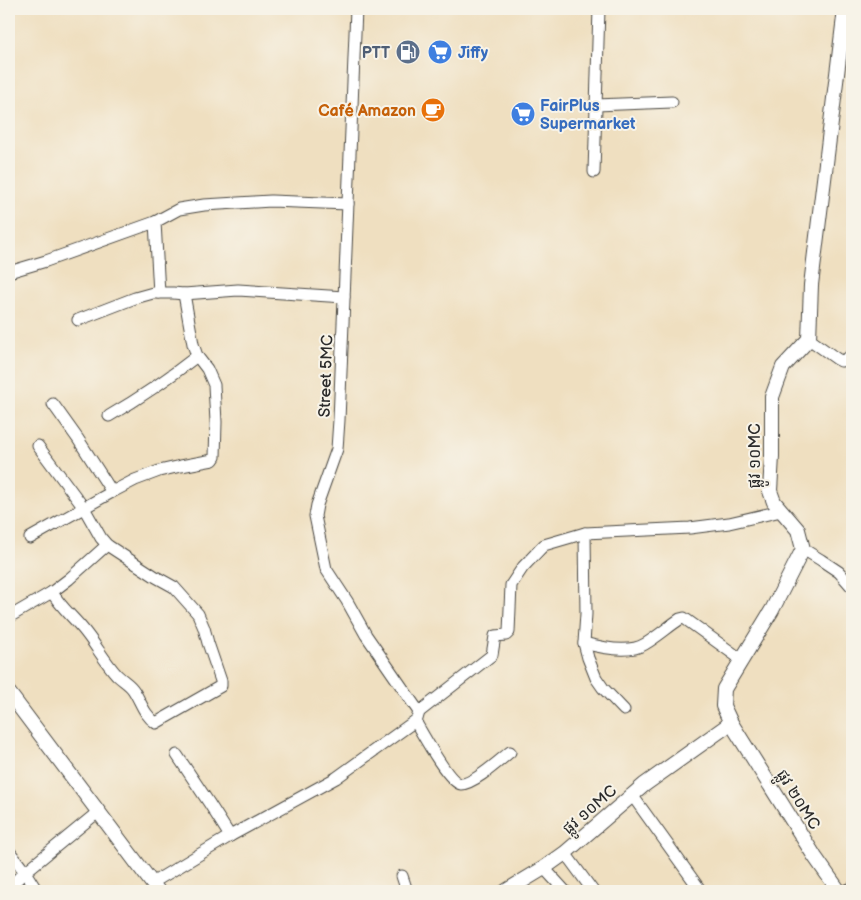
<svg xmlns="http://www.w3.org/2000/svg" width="861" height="900" viewBox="0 0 861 900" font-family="'Balsamiq Sans','Noto Sans Khmer',sans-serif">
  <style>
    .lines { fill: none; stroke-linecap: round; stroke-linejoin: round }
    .minor-casing { stroke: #484641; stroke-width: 13 }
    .tertiary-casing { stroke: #484641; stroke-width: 16 }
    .minor { stroke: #fff; stroke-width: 11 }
    .tertiary { stroke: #fff; stroke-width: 14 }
    .labels { text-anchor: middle; stroke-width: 4; stroke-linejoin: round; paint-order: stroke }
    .service-label { font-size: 16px; font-weight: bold; fill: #4e5e75; stroke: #f7f3e8; text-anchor: end }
    .shop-label { font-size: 16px; font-weight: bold; fill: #366cbe; stroke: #f7f3e8; text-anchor: start }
    .food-label { font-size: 16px; font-weight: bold; fill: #c56008; stroke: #f7f3e8; text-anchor: end }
    .street-label { font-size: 16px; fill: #2b2b2b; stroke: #f7f3e8 }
  </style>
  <rect width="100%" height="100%" fill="#f7f3e8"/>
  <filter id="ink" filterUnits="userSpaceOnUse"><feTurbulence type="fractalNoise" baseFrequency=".02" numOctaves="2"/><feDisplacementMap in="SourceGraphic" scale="10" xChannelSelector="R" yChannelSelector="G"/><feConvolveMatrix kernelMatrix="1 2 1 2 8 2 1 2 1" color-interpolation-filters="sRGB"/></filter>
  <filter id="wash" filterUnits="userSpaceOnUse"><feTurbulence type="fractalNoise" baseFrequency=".0096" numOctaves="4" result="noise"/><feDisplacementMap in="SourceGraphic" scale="20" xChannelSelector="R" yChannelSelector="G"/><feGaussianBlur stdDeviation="1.12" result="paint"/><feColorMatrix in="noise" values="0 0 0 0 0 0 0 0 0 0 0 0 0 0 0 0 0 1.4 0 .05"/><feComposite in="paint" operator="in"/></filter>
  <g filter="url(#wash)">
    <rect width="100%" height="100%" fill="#efdfc0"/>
  </g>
  <g filter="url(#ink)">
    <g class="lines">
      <defs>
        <g id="minor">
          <path d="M356,9L339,420L337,449L317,505L315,516L326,569L347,601L366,635L419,712"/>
          <path d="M596,105L672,102"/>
          <path d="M594,172L599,9"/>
          <path d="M155,222L159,293"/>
          <path d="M9,272L46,261L155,222L179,209L204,205L271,201L348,204"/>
          <path d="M78,320L135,298L153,293H173L184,294L238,290L344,297"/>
          <path d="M809,339L837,359L841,361L847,359L852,354"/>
          <path d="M53,404L78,439L112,492"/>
          <path d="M109,416C140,398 169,378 197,356"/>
          <path d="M38,446L84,508L101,538L107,545L156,577L174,587L198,614L204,628L208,643L221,681V686L156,723C144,715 141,702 134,691C130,684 123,681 117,675C104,661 95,643 82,628C72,616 59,605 52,592"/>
          <path d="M585,533L586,614L584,643L588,658L596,678L603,688L624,710"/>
          <path d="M30,538L112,492L135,480L159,471L181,466L213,460L215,457L216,422L214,385L207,369L197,356L193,344L184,294"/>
          <path d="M803,549L821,560L839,572L852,587"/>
          <path d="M9,617L52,592L69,579L107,545"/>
          <path d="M584,643C602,648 629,654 645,644C657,637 668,627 680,619L684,618L742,660"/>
          <path d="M415,721C422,733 449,783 461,784C474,784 500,760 510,752"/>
          <path d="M177,755L209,803L230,836"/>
          <path d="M632,795L701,891"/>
          <path d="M9,851L25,872L98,812"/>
          <path d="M565,853L593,891"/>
          <path d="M544,868L565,891"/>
          <path d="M402,876L407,891"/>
          <path d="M152,883L230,836L336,778L415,721L417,719L419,712L492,655L495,636L506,635L509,632L511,585L523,567L544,545L585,533L690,528L729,523L781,511"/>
          <path d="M9,887L25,872L37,891"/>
          <path d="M845,891L852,888"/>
        </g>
        <g id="tertiary">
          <path d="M9,693L158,891"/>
          <path d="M731,723L815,857L839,891"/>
          <path d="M506,891L544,868L565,853L644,785L731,723L723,706L724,689L772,610L803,549L798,530L774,502L770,491L772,456V397L783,367L809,339L811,285L845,9"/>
        </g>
      </defs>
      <use href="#minor" class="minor-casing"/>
      <use href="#tertiary" class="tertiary-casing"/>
      <use href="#minor" class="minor"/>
      <use href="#tertiary" class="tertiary"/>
    </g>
  </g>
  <defs>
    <symbol id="fuel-disc" viewBox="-11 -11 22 22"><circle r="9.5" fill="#5c6f8a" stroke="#f7f3e8"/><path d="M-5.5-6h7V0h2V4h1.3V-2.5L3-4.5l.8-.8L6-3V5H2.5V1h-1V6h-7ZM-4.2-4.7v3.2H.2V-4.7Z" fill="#fff"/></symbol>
    <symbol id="supermarket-disc" viewBox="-11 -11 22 22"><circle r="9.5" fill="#3f7fe0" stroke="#f7f3e8"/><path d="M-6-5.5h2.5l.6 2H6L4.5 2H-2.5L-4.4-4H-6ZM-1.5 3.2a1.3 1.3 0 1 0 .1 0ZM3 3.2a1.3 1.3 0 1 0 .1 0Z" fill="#fff"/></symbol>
    <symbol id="cafe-disc" viewBox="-11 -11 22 22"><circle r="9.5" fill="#e8710a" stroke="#f7f3e8"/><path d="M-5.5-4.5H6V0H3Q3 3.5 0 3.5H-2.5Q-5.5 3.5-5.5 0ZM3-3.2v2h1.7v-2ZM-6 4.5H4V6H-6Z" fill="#fff"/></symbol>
  </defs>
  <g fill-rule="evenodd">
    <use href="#fuel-disc" x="394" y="38" width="28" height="28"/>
    <use href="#supermarket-disc" x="426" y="38" width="28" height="28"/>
    <use href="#cafe-disc" x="419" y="96" width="28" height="28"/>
    <use href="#supermarket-disc" x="509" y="100" width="28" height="28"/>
  </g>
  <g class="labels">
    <g class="service-label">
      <text x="390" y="58">PTT</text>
    </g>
    <g class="shop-label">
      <text x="458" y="58">Jiffy</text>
      <text x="540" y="111">FairPlus<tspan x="540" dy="18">Supermarket</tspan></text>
    </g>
    <g class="food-label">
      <text x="416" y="116">Café Amazon</text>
    </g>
    <g class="street-label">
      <text transform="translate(325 376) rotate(-88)" y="6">Street 5MC</text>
      <text transform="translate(754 456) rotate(-90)" y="6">ផ្លូវ ១០MC</text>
      <text transform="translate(799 799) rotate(58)" y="6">ផ្លូវ ២០MC</text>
      <text transform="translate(589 809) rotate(-41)" y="6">ផ្លូវ ១០MC</text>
    </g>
  </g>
  <rect width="861" height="900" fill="none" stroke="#f7f3e8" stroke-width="30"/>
</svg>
